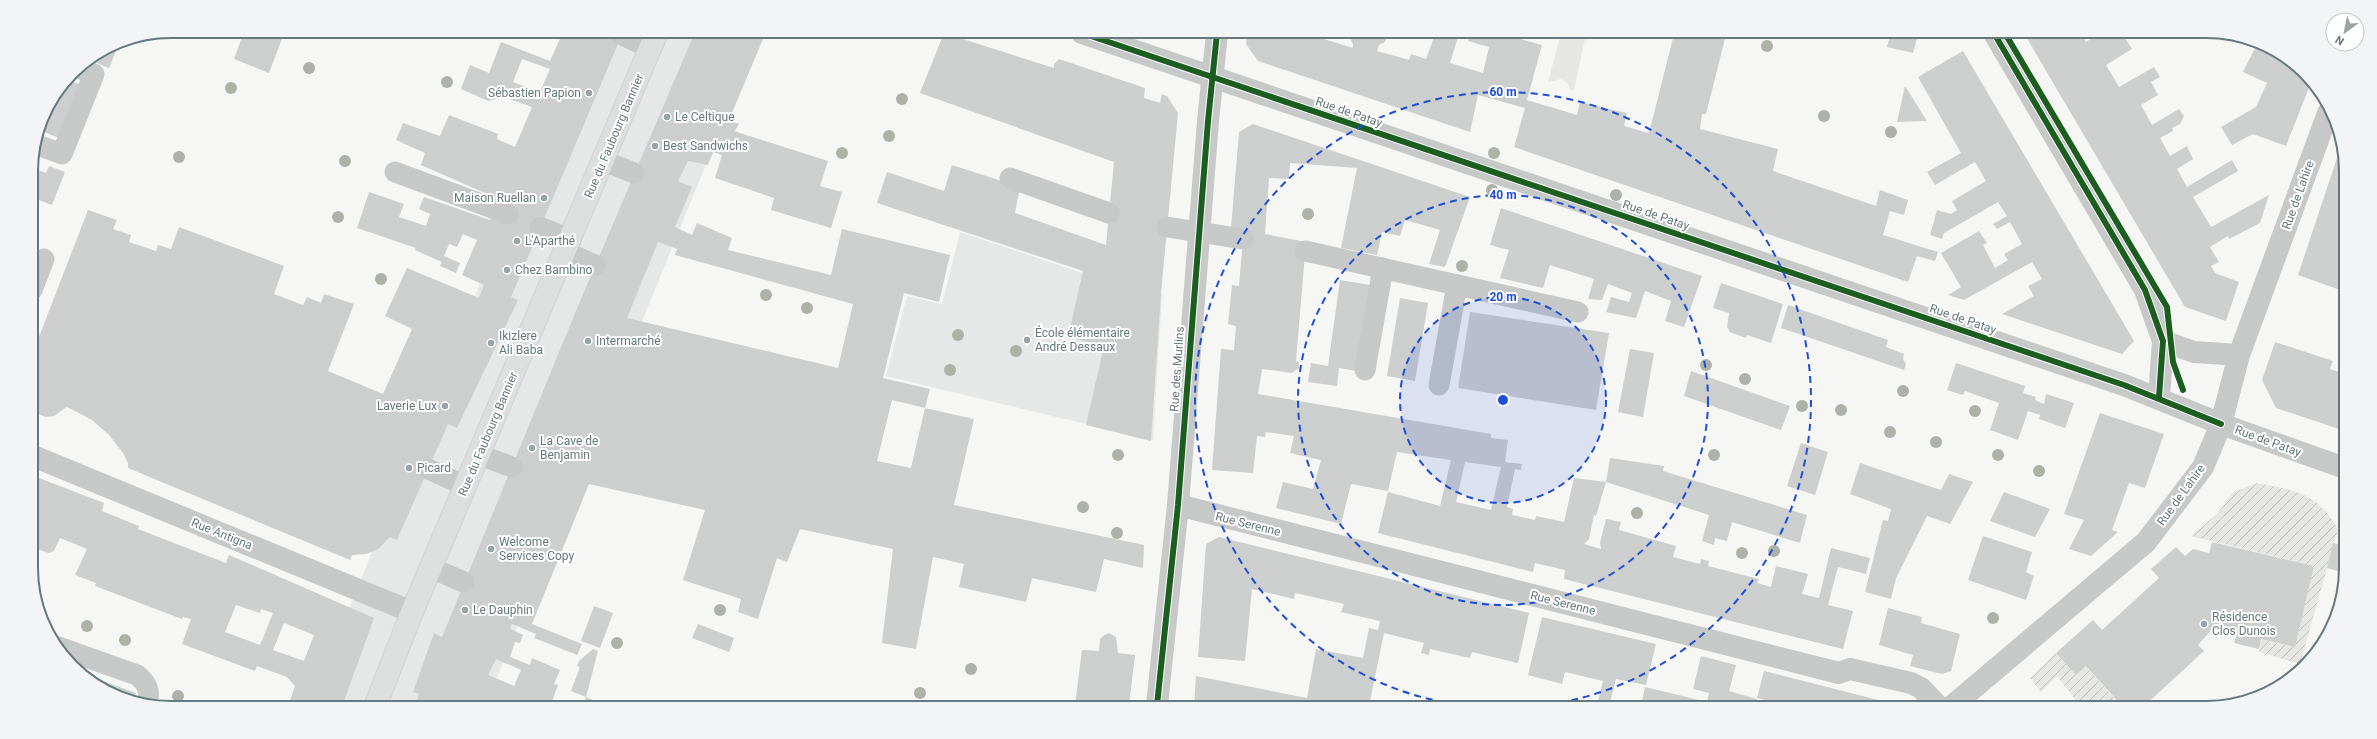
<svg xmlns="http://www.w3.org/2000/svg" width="2377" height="739" viewBox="0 0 2377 739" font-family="Roboto,sans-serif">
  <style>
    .built { fill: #e6e7e7 }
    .green { fill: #e6e7e3 }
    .garden { fill: url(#garden-furrows) }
    .building { fill: #cdcece; fill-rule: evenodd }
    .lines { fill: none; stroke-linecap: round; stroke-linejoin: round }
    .secondary-casing { stroke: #d1d2d2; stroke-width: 24 }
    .service { stroke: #c7c9c9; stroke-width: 21 }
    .minor { stroke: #c7c9c9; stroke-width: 22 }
    .secondary { stroke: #dddede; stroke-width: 22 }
    .cycleway-casing { stroke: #fff; stroke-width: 8 }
    .cycleway { stroke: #1b5e20; stroke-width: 6 }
    .tree { fill: #acb2a7 }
    .ring { fill: none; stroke: #1d4ed8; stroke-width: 2; stroke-dasharray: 7 5 }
    .poi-dot { fill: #98a4a7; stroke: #fff; stroke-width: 1.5 }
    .labels { text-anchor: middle; stroke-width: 4; stroke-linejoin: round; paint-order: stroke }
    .poi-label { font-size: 12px; fill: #65787d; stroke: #fff; text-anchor: start }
    .street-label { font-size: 12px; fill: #65787d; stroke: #fff }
    .rim { fill: none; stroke: #65787d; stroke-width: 2 }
    .centre { fill: #1d4ed8; stroke: #fff; stroke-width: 2 }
    .ring-label { font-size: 12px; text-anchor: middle; font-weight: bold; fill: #1d4ed8; stroke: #fff; stroke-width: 4; stroke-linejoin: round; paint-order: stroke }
  </style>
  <defs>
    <pattern id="garden-furrows" width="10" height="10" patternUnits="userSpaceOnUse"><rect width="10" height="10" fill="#e6e7e3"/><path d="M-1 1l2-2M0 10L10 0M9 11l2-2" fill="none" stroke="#bec0bd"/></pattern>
  </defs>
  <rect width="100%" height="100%" fill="#f6f6f5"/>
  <g class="built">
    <path d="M581,32H760L486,704H311Z"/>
    <path d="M960,232L1124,287L1162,294L1153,440L886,376L907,296L942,304Z"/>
  </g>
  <path class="green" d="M1566,34H1581L1580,38L1585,39L1574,90H1570L1568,84L1561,79L1548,82L1560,37L1565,38Z"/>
  <g class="garden">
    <path d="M2257,483C2293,489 2321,495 2338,530L2300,664L2259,652L2261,639L2295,647L2314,566L2191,536L2217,514L2232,493Z"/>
    <path d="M2056,653L2076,675L2086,666L2122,707L2131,700L2138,708L2081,707L2057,676L2041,692L2030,678Z"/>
  </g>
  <g class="building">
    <path d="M244,31H285L269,73L234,59Z"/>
    <path d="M563,32H623L511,297L518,300L457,428L448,424L397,540L390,537L378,549L366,554L352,555L350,560L128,468V463L123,453L109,435L92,420L67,407L54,416L46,417L38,414L33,428L32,355L88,210L117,220L113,229L131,235L129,242L156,251L158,245L171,249L179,227L284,266L274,294L303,305L307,297L321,303L324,294L354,304L328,371L383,394L412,329L385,316L407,268L479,298L484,285L462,275L477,240L463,234L457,247L449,244L444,256L460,263L456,273L440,266L442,262L415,250L416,248L357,228L369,192L404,204L399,217L426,226L430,214L419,209L424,197L490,220L512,205L421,165L425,153L396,140L403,123L440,136L449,115L498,134L497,139L515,147L532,107L504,97L488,101L461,89L470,65L489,73L501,42L550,61ZM522,59L550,69L540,92L513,82Z"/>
    <path d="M695,32H766L729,120L739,124L735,131L740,133L828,161L820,186L842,192L831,228L771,210L774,198L715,178L722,155L713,152L708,165L688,161L678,181L692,187L675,227L692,235L697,223L732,238L728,250L831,275L842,229L950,255L939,302L904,293L883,378L930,389L925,408L892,400L877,461L911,468L925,408L974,419L954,505L1144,545L1143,568L1104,559L1096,592L1032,578L1026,602L959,587L964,564L933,557L916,649L882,643L893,549L800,529L787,562L777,558L758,619L738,612L741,599L683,580L705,510L589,484L532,624L582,644L577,655L534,638L536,634L512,624L510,629L523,635L520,643L515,642L510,657L530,665L532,658L560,670L554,684L558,685L551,704H416L419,694L413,692L434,633L442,637L578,306ZM658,242L677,249L675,255L853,304L838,368L627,318ZM496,659L521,670L514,686L488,675Z"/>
    <path d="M944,33L1054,68V64L1059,59L1145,88L1144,98L1160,103L1162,94L1167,96L1178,113L1161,293L1151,441L1086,425L1104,346L1068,337L1083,271L877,203L887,172L944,191L952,165L1020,187L1015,213L1106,245L1114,162L920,93Z"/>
    <path d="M1247,33L1281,34L1299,39L1301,34H1326L1324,39L1353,48V44L1351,41L1353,34H1388L1385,42L1379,45L1377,51L1409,60L1411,54L1426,59L1435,34H1448L1458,37L1450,63L1483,73L1489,47L1468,41L1470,34H1502L1542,45L1527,100L1577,115L1580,102L1627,113L1624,126L1649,133L1674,34L1726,35L1706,114H1702L1700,129L1778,149L1773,171L1876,206L1880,190L1908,200L1904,215L1890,211L1883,235L1938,252L1935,261L1917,256L1908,282L1514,147L1525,108L1478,95L1470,132L1258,61L1246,44Z"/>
    <path d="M1890,35H1918L1913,53L1887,47Z"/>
    <path d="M2025,35H2082L2086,42L2097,35H2130L2125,38L2132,49L2106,65L2119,87L2154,67L2160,77L2151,82L2158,95L2141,105L2152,125L2179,109L2184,116L2180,124L2172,128L2173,131L2160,138L2170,156L2187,146L2193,159L2177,169L2187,187L2232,160L2238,171L2193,197L2211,227L2269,195L2260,223L2229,239L2228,236L2210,247L2219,262L2211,266L2215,273L2239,282L2226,321L2185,307Z"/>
    <path d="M120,41L109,68L92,61L93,58Z"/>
    <path d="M2258,42L2276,50L2312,80L2286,146L2253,134L2232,145L2221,127L2256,107L2267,83L2243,72Z"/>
    <path d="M1963,51L2134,341L2122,354L2002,314L2034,296L2028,286L2042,279L2032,262L1964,300L1948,295L1961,287L1941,253L1979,231L1987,243L1983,245L1995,268L2008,260L2004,254L2022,244L2010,222L1997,229L1993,224L2007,216L1998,202L1944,233L1942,239L1930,235L1937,210L1951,214L1957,210L1952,201L1986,181L1975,162L1935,185L1927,172L1961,153L1918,77Z"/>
    <path d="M67,80L79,84L59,138L39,130L42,117Z"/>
    <path d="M1905,86L1927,121L1897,122Z"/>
    <path d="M1253,124L1470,197L1445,267L1429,264L1440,230L1405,220L1400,236L1382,232L1377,255L1341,248L1357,168L1290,163L1289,179L1269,178L1265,234L1306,242L1296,361L1299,362V368L1292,373L1262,369L1258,394L1491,434V438L1508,440L1505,462L1522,464L1521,470L1515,469L1507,507L1513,509L1512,515L1535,520L1536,516L1564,522L1574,478L1606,482L1596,516L1594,515L1589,539L1584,544L1601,549L1600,543L1606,519L1621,522L1619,530L1676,546L1673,557L1700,564L1701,559L1709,561L1708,566L1759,579L1757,583L1771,587L1776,566L1808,574L1802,594L1819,598L1831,548L1870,558L1866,574L1838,567L1828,605L1853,611L1843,649L1564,579L1565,570L1535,563L1533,572L1378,533L1388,492L1440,506L1451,460L1397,452L1388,491L1351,484L1341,524L1276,508L1283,482L1313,489L1321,460L1290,453L1294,436L1266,432L1265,437L1257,436L1253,473L1212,470L1221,349L1234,350L1236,326L1228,324L1232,285L1239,286L1243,239L1231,228L1239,132ZM1465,462L1501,467L1491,510L1456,502Z"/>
    <path d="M2340,149L2343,150V291L2298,275Z"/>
    <path d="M49,166L65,172L52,205L31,197V167L46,173Z"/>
    <path d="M1501,208L1702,276L1684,327L1665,321L1671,301L1645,291L1636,318L1606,312L1611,297L1629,302L1632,293L1608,284L1602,300L1588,299L1594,279L1550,265L1543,288L1500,278L1509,250L1490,245Z"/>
    <path d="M1340,280L1370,285L1356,371L1339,368L1337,386L1308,382L1311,363L1328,366Z"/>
    <path d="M1721,283L1783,304L1771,343L1747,335L1746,338L1730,332L1727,327L1729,313L1713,308Z"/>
    <path d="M1400,298L1428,303L1415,381L1387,376Z"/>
    <path d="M1788,305L1888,340L1886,347L1904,354L1903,359L1906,364L1904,370L1781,328Z"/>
    <path d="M1470,312L1609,333L1596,410L1458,388Z"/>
    <path d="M2275,342L2333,361L2330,369L2342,373V430L2276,408L2262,380Z"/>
    <path d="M1630,349L1654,353L1643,417L1618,412Z"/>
    <path d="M1956,363L2025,386L2023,393L2036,397L2035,400L2044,404L2046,394L2074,403L2065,428L2039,419L2040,415L2028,411L2018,440L1990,430L1999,403L1965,391L1963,395L1947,390Z"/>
    <path d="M1691,371L1790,406L1781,430L1684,396Z"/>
    <path d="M2100,413L2164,434L2145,488L2129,483L2112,530L2118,532L2091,556L2069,549L2084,520L2064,514Z"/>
    <path d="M1801,443L1828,452L1815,495L1787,486Z"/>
    <path d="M1610,458L1664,466L1663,471L1807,515L1800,543L1732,522L1727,541L1715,538L1714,545L1702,541L1709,515L1606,482Z"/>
    <path d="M1860,463L1941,490L1949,474L1973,482L1950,524L1927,516L1896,578L1891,599L1865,592L1883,520L1888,521L1891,509L1850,494Z"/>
    <path d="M34,476L104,503L102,511L139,526L138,529L226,563L229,555L374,618L343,704H289L295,686L287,677L257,666L255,671L182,644L191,619L183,617L182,619L95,586L96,583L75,575L87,549L60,538L54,551L49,553L34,548L33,538L37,529L33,528ZM236,605L260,613L261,609L273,613L260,645L225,632ZM284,623L314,635L304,661L273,650Z"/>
    <path d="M2004,492L2050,509L2035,537L1990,521Z"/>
    <path d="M1983,536L2032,552L2026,572L2034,576L2026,600L1968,580Z"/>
    <path d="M1219,537L1529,613L1518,663L1472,652L1470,658L1430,649L1429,655L1421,653L1424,643L1384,633L1369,706H1194L1196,676L1307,698L1316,649L1363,658L1369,628L1378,630L1380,621L1341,612L1344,604L1295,593L1294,599L1252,589L1245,661L1198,657L1206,544Z"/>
    <path d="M2212,542L2314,566L2295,647L2261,639L2259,649L2234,643L2237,634L2214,627L2198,645L2204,651L2142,708H2138L2131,700L2123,707L2086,666L2076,675L2056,653L2093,620L2102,630L2159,578L2151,569L2176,547L2185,556L2193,549L2209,553Z"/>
    <path d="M2333,543L2342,545L2341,572L2327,568Z"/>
    <path d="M594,606L613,613L600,648L581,641Z"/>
    <path d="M1888,608L1922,617L1921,623L1960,634L1951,671L1942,674L1910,666L1913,655L1879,645Z"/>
    <path d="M1542,617L1656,644L1646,685L1616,679L1609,706H1602L1597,705L1603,681L1565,672L1562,684L1528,675Z"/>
    <path d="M698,624L734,638L729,652L692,638Z"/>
    <path d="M1109,633L1116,637L1118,653L1135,655L1129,705H1075L1082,650L1099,651L1100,639L1104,635Z"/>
    <path d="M593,649L598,651L586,697L602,704H584L586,697L571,691L580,667L577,666L579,661Z"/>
    <path d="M1701,656L1736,665L1729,691L1757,699L1755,707L1641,706L1645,687L1707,702L1709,693L1693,689Z"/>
    <path d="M1764,671L1898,705V707H1770L1772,702L1757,698Z"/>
    <path d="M89,676L136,693L133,702L88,676Z"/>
  </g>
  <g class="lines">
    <defs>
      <path id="secondary" d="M376,704L412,612L657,32"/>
    </defs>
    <use href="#secondary" class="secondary-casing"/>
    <g class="service">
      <path d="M622,35L650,48"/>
      <path d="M35,144L62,154L94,74L78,68"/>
      <path d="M604,161L634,173"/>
      <path d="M395,172L508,214"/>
      <path d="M1010,178L1109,213"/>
      <path d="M540,227L571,240"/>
      <path d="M1167,227L1243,239"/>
      <path d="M1305,251L1578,312"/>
      <path d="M566,252L595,265"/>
      <path d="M32,290L44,259"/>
      <path d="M1365,370L1383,268"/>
      <path d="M1439,385L1457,285"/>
      <path d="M479,455L512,467"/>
      <path d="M428,469L466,486"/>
      <path d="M431,568L464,582"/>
      <path d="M58,647L137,675C147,683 151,691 147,703"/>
    </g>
    <g class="minor">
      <path d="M1082,33L2124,385L2221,424L2342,467"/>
      <path d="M1995,35L2145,290L2163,341L2159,397"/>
      <path d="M2163,341L2194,352L2239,355"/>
      <path d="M33,456L412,612"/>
      <path d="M1178,505L1839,673L1850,669L1911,683L1921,688L1939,707"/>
      <path d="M1157,705L1178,505L1208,121L1217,33"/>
      <path d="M1951,707L2146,542L2203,467L2221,424L2239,355L2328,113"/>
    </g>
    <use href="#secondary" class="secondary"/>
    <defs>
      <g id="cycleway">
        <path d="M1082,33L2124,385L2221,424"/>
        <path d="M1995,35L2145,290L2163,341L2159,397"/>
        <path d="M2006,35L2167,307L2173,362L2183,390"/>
        <path d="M1157,705L1178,505L1208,121L1217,33"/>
      </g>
    </defs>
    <use href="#cycleway" class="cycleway-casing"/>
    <use href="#cycleway" class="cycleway"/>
  </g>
  <g class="tree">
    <circle cx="1767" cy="46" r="6"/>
    <circle cx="309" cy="68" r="6"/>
    <circle cx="447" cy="82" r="6"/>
    <circle cx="231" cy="88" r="6"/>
    <circle cx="902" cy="99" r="6"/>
    <circle cx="1824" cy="116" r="6"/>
    <circle cx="1891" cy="132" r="6"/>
    <circle cx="889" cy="136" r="6"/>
    <circle cx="842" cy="153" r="6"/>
    <circle cx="1494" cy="153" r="6"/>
    <circle cx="179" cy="157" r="6"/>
    <circle cx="345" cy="161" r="6"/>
    <circle cx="1492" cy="190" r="6"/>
    <circle cx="1616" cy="195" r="6"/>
    <circle cx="1308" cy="214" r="6"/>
    <circle cx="338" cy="217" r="6"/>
    <circle cx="1462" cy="266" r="6"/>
    <circle cx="381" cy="279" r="6"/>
    <circle cx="766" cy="295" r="6"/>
    <circle cx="807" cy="308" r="6"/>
    <circle cx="958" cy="335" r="6"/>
    <circle cx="1016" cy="351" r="6"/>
    <circle cx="1706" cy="365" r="6"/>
    <circle cx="950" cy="370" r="6"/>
    <circle cx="1745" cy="379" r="6"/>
    <circle cx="1903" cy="391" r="6"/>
    <circle cx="1802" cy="406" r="6"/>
    <circle cx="1841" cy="410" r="6"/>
    <circle cx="1975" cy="411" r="6"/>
    <circle cx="1890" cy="432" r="6"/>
    <circle cx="1936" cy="442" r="6"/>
    <circle cx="1118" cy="455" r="6"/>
    <circle cx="1714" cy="455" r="6"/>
    <circle cx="1998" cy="455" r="6"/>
    <circle cx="2039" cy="471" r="6"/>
    <circle cx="1083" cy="507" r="6"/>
    <circle cx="1637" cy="513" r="6"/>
    <circle cx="1117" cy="533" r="6"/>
    <circle cx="1774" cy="551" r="6"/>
    <circle cx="1742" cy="553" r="6"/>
    <circle cx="720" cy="610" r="6"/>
    <circle cx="1993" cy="618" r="6"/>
    <circle cx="87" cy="626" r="6"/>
    <circle cx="125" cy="640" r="6"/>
    <circle cx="617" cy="643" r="6"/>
    <circle cx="971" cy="669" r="6"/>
    <circle cx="920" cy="693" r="6"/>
    <circle cx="178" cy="696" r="6"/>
  </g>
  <circle cx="1503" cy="400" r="103" fill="#1d4ed8" fill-opacity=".12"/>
  <g class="ring">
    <circle cx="1503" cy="400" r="103"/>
    <circle cx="1503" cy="400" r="205"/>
    <path d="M1468 706A308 308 0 1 1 1538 706"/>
  </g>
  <g class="poi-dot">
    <circle cx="589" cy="93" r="4"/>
    <circle cx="667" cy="117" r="4"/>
    <circle cx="655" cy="146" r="4"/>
    <circle cx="544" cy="198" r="4"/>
    <circle cx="517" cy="241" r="4"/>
    <circle cx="507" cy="270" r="4"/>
    <circle cx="1027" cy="340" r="4"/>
    <circle cx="588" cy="341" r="4"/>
    <circle cx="491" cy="343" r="4"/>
    <circle cx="445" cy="406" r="4"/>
    <circle cx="532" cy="448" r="4"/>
    <circle cx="409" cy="468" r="4"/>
    <circle cx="491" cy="549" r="4"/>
    <circle cx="465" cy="610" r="4"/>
    <circle cx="2204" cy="624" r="4"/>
  </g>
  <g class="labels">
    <g class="poi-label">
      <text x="581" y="97" text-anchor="end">Sébastien Papion</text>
      <text x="675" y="121">Le Celtique</text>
      <text x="663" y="150">Best Sandwichs</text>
      <text x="536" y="202" text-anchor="end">Maison Ruellan</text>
      <text x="525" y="245">L'Aparthé</text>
      <text x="515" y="274">Chez Bambino</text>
      <text x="1035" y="337">École élémentaire<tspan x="1035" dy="14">André Dessaux</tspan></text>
      <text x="499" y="340">Ikizlere<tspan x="499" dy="14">Ali Baba</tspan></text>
      <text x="596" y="345">Intermarché</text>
      <text x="437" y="410" text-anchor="end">Laverie Lux</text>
      <text x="540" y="445">La Cave de<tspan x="540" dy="14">Benjamin</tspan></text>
      <text x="417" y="472">Picard</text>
      <text x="499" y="546">Welcome<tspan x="499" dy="14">Services Copy</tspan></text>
      <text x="473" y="614">Le Dauphin</text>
      <text x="2212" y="621">Résidence<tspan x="2212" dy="14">Clos Dunois</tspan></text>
    </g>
    <g class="street-label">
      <text transform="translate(1349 112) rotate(19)" y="4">Rue de Patay</text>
      <text transform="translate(614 136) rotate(-67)" y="4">Rue du Faubourg Bannier</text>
      <text transform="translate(2298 195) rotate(-70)" y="4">Rue de Lahire</text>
      <text transform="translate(1656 215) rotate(19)" y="4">Rue de Patay</text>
      <text transform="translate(1963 319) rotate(19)" y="4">Rue de Patay</text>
      <text transform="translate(1177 369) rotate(-86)" y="4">Rue des Murlins</text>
      <text transform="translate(488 434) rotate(-67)" y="4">Rue du Faubourg Bannier</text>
      <text transform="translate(2268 441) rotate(20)" y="4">Rue de Patay</text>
      <text transform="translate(2181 495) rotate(-54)" y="4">Rue de Lahire</text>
      <text transform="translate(1248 524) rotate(14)" y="4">Rue Serenne</text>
      <text transform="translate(222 534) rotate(22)" y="4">Rue Antigna</text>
      <text transform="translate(1563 603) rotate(14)" y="4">Rue Serenne</text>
    </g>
  </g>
  <path d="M0 0H2377V739H0ZM171 38H2206A133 133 0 0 1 2339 171V568A133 133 0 0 1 2206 701H171A133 133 0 0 1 38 568V171A133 133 0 0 1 171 38Z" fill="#f3f4f5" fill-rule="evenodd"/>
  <path class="rim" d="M171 38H2206A133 133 0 0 1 2339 171V568A133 133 0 0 1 2206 701H171A133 133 0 0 1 38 568V171A133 133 0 0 1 171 38Z"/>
  <circle cx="1503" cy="400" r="6" class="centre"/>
  <g class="ring-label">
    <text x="1503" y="96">60 m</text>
    <text x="1503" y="199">40 m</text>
    <text x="1503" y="301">20 m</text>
  </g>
  <g transform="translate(2345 32) rotate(212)"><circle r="19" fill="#ffffff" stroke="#c1c9cb"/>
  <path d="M0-3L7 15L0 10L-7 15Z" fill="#98a4a7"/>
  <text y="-6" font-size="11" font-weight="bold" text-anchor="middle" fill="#65787d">N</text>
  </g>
</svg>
